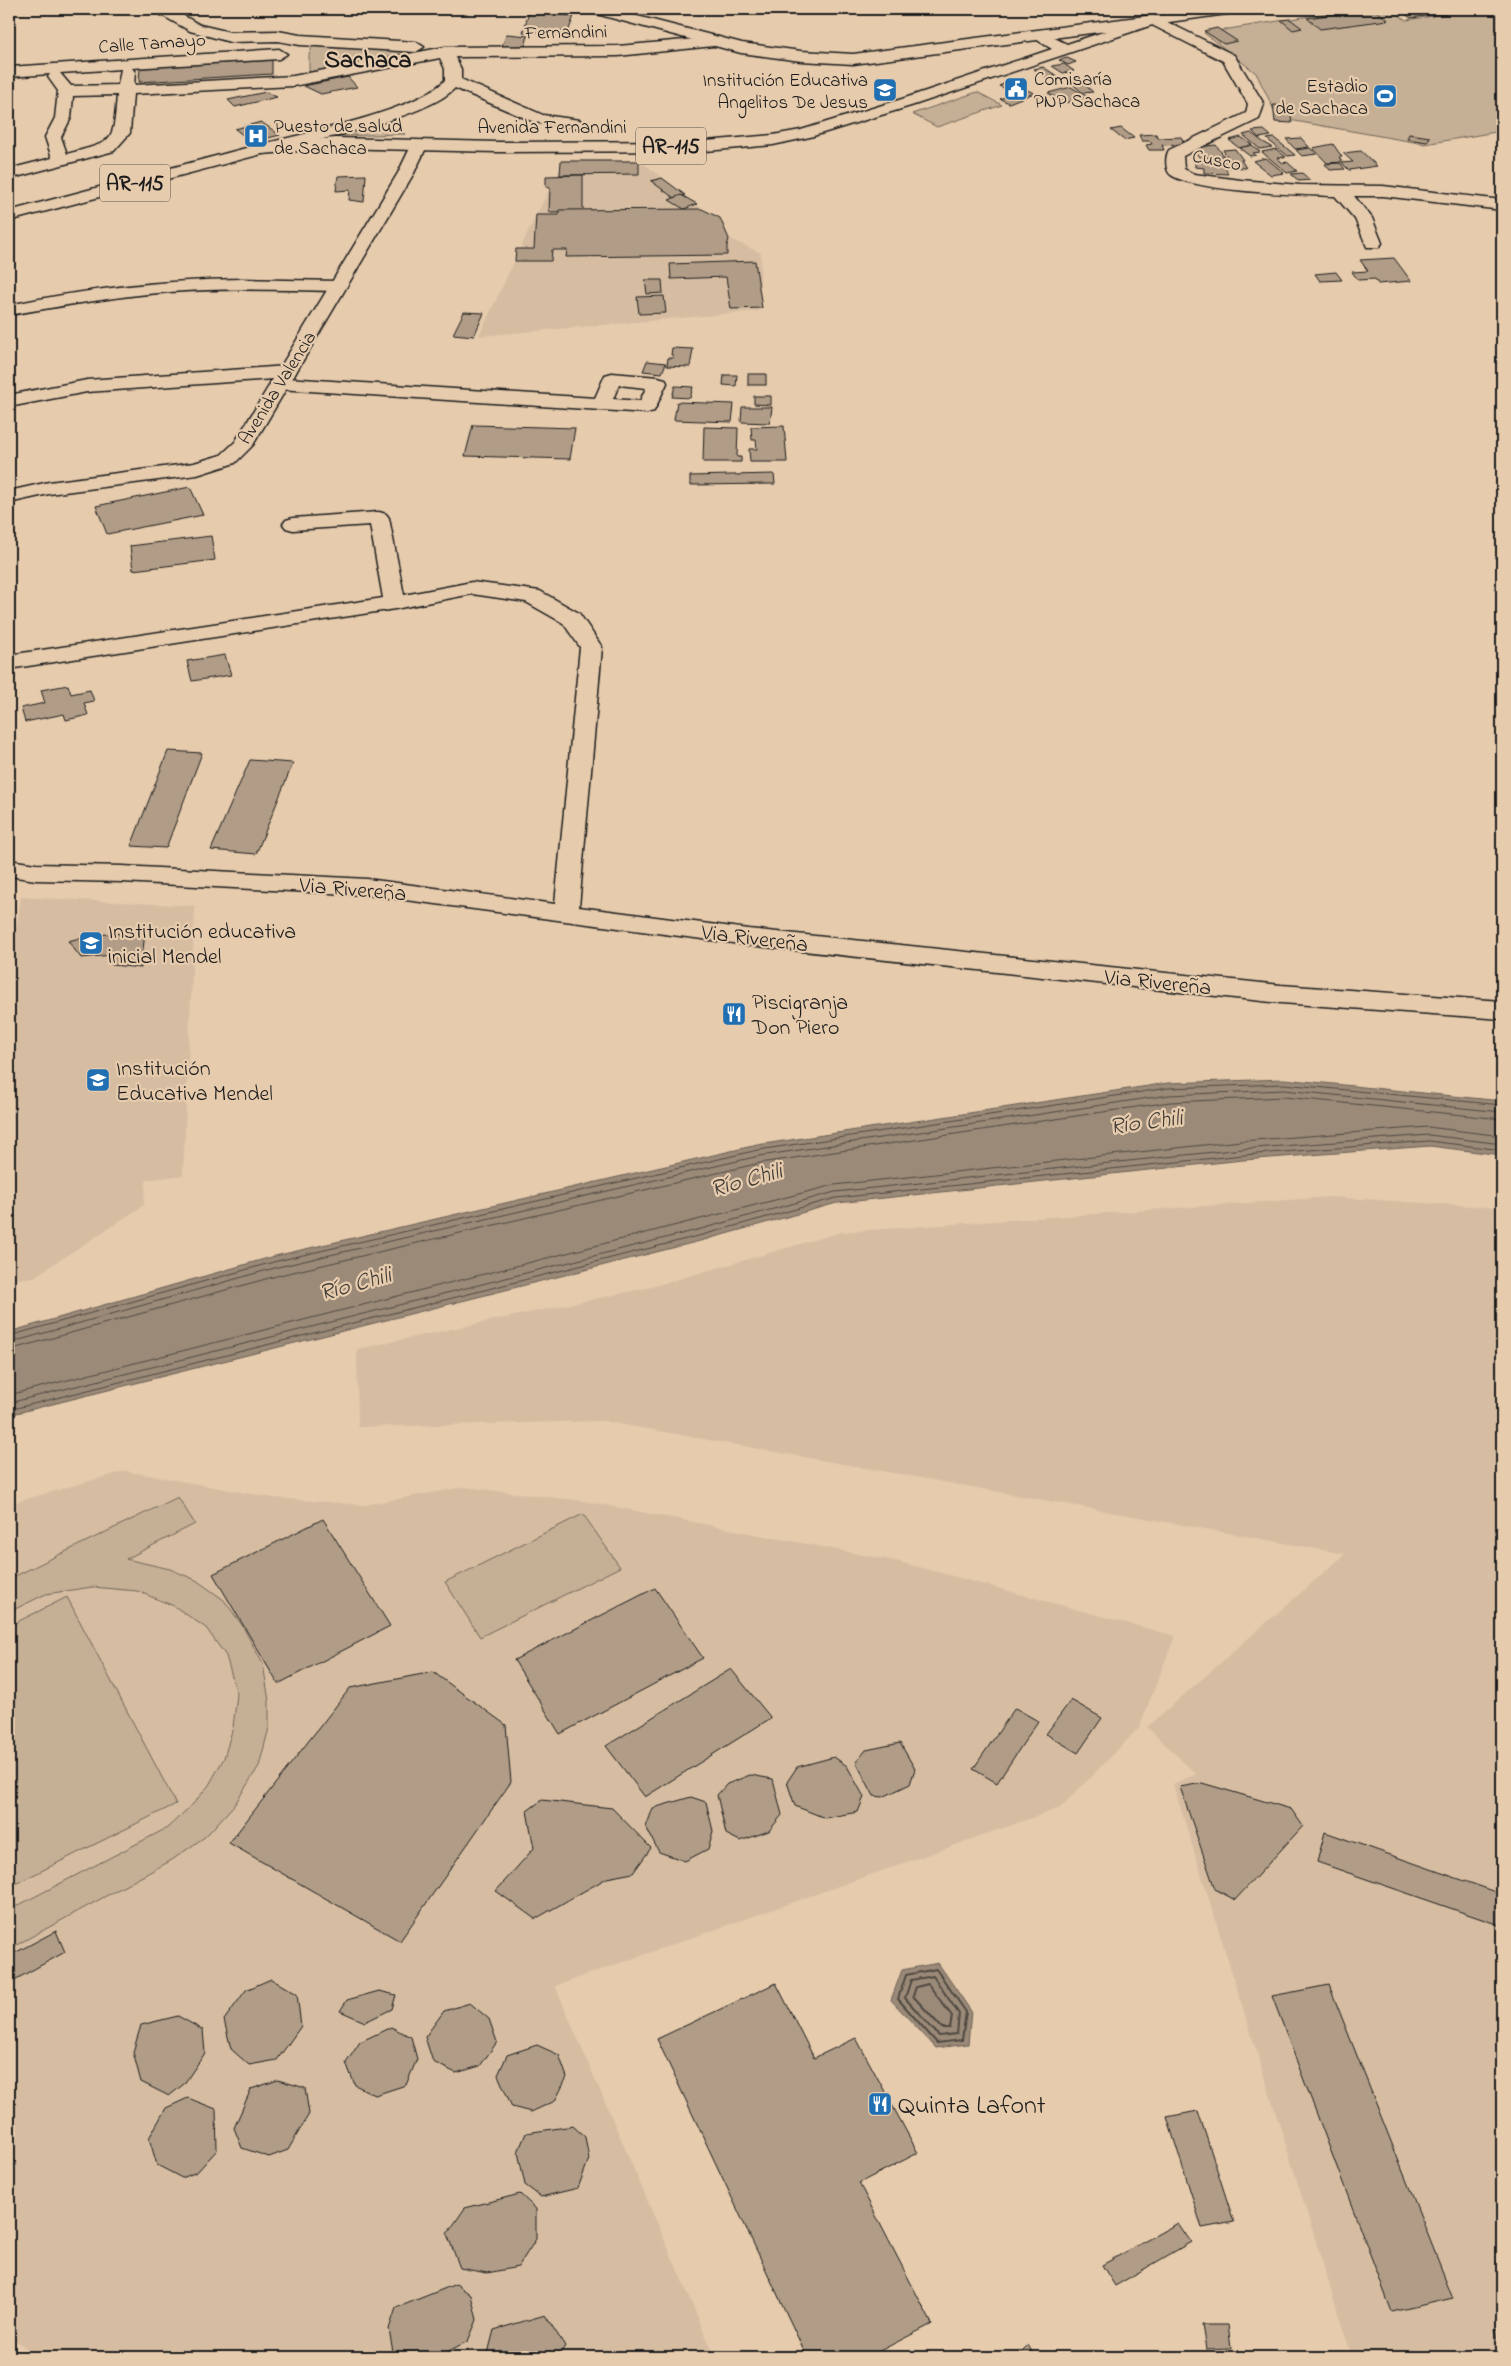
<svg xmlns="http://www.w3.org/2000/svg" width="1511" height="2366" viewBox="0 0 1511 2366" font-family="'Indie Flower',sans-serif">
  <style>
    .built { fill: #d6bda2 }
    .green { fill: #c5af95; stroke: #706658 }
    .water { fill: #9b8a78; stroke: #685e53 }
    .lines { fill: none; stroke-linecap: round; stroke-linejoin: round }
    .shore-far1 { stroke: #4f4841; stroke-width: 1 }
    .shore { stroke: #4f4841; stroke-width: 2 }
    .building { fill: #b19d87; stroke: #1c1c1c }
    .street-casing { stroke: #1c1c1c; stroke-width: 3 }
    .secondary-casing { stroke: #1c1c1c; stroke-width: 3 }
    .primary-casing { stroke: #1c1c1c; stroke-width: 3 }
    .street { fill: #e6cbad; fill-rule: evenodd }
    .secondary { fill: #e6cbad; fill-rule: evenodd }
    .primary { fill: #e6cbad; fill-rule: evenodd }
    .labels { text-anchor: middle; stroke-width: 4.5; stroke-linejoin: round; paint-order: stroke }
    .far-street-label { font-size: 19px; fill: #1c1c1c; stroke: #e6cbad }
    .far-poi-label { font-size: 19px; fill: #1c1c1c; stroke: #e6cbad; text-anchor: start }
    .shield { fill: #e6cbad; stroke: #595048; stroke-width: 1 }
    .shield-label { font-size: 21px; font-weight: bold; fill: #1c1c1c }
    .street-label { font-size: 22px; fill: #1c1c1c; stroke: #e6cbad }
    .poi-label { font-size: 22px; fill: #1c1c1c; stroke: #e6cbad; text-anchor: start }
    .far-district-label { font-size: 24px; font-weight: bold; fill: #1c1c1c; stroke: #e6cbad }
    .water-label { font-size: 24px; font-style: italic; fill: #423d38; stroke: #e6cbad }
    .near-poi-label { font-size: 26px; fill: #1c1c1c; stroke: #e6cbad; text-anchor: start }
  </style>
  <rect width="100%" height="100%" fill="#e6cbad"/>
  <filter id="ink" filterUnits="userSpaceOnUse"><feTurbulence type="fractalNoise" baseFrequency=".02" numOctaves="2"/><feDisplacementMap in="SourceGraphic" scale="10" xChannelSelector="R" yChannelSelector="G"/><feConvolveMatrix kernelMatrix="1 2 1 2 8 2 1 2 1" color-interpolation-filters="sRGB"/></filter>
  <g filter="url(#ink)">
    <g class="built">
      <path d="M643,163L702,209L720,218L730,239L761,253L759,311L479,336L536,215L563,164Z"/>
      <path d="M21,897L195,906L183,1175L146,1180L144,1205L34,1277L9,1280V984Z"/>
      <path d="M1331,1197L1502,1208V2357H1352L1173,1784L1196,1774L1147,1727L1345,1554L603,1421L358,1427L357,1349L651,1287L842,1232Z"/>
      <path d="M125,1471L274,1498L364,1505L464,1487L584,1501L900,1562L1175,1636L1139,1728L1060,1808L555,1986L715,2357H39L9,2336V1504Z"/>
    </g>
    <g class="green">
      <path d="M1353,9H1390L1406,20L1480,9H1502V131L1425,144L1278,118L1256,73L1204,33Z"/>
      <path d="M313,45L418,50L419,53L309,73V55Z"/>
      <path d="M977,92L1002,105L937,127L912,114Z"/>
      <path d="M373,126L405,134L337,136Z"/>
      <path d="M178,1497L195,1524L126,1559L170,1569L196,1580L224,1600L242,1625L263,1664L269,1701V1728L259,1766L235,1804L206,1836L172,1860L9,1949V1910L167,1828L193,1804L209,1785L224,1758L233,1727L237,1694L226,1656L206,1628L174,1606L137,1591L92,1587L46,1594L9,1612V1579Z"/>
      <path d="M583,1514L620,1567L480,1637L445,1582Z"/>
      <path d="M67,1597L176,1804L9,1887V1626Z"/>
    </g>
    <g class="water">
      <path d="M1284,1079L1502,1101V1155L1430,1146L1243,1160L837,1203L704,1240L9,1415V1332L275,1256L757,1145L1168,1083Z"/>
      <path d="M938,1963L971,2011L968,2044L936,2048L891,2000L902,1970Z"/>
    </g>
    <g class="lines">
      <g class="shore-far1">
        <path d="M9,1336L277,1261L758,1150L1168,1088L1284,1084L1502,1105"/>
        <path d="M9,1343L278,1267L759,1156L1169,1095L1284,1090L1502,1112"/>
        <path d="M9,1350L280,1275L760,1163L1170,1102L1284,1097L1502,1119"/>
        <path d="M9,1395L834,1185L1241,1141L1428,1127L1502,1136"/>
        <path d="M9,1403L701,1229L835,1192L1242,1149L1429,1135L1502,1144"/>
        <path d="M9,1410L702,1235L836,1198L1243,1155L1429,1141L1502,1150"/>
      </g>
      <g class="shore">
        <path d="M936,1969L966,2012L962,2040L937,2043L898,1999L906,1975Z"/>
        <path d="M933,1976L959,2014L957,2034L939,2036L905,1998L911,1980Z"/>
        <path d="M928,1984L952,2016L950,2028H942L913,1996L916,1987Z"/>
      </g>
    </g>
    <g class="building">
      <path d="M1374,9L1388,20L1320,29L1307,18Z"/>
      <path d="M1398,9H1473L1411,18Z"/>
      <path d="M529,12L574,16L568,32H523Z"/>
      <path d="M1290,19L1302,28L1293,30L1281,20Z"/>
      <path d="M1217,28L1237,41L1224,44L1204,31Z"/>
      <path d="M507,34L528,36L525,46L501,48Z"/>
      <path d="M1067,58L1076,62L1068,65L1059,60Z"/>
      <path d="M272,60V74L139,82L140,68Z"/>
      <path d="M1064,64L1074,71L1063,73L1052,66Z"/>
      <path d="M1043,67L1057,76L1047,78L1034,69Z"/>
      <path d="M348,77L357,87L321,94L304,86Z"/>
      <path d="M1079,80L1093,92L1083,93L1070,82Z"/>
      <path d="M1008,82L1034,93L1009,103L1000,99L1015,93L999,86Z"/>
      <path d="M1071,87L1088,97L1065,103L1048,93Z"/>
      <path d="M266,92L277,97L235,107L228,100Z"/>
      <path d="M1273,105L1290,106L1292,123L1275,122Z"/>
      <path d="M261,122L280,135L252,142L235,129Z"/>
      <path d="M1121,128L1134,138L1124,140L1111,130Z"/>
      <path d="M1264,130L1271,136L1259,138L1252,131Z"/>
      <path d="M1251,133L1263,142L1272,147L1260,149L1243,135Z"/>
      <path d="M1156,134L1158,138L1181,137L1185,144L1162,145L1164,150H1149L1146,145L1152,144L1150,141H1142L1139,135Z"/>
      <path d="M1409,134L1430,137L1427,142L1407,139Z"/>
      <path d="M1241,137L1252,145L1239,148L1229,140Z"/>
      <path d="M1274,138L1295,155L1288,156L1267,139Z"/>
      <path d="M1301,138L1309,147L1295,149L1286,139Z"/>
      <path d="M1333,144L1342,157H1339L1342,162L1327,163L1313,148Z"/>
      <path d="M1216,145L1224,156L1200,158L1191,148Z"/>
      <path d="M1252,145L1260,152L1253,153L1256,155L1250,156L1239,148Z"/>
      <path d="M1310,148L1317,154L1302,156L1296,150Z"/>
      <path d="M1235,149L1243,160H1241L1246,168L1228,167L1221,157L1227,156L1223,150Z"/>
      <path d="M1276,149L1286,157L1277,158L1283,163L1287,162L1297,171L1287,173L1262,152Z"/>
      <path d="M1361,151L1377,166L1349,170L1342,163L1353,162L1343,153Z"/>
      <path d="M1266,158L1284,173L1271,175L1253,161Z"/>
      <path d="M561,161H639V174L560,175Z"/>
      <path d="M1195,161L1217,162L1218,165H1225L1228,174L1204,173V168L1195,167Z"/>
      <path d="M1340,163L1345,169L1330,170L1325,164Z"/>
      <path d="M1302,173L1310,180L1299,181L1291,174Z"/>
      <path d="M366,175L364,202L349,200L350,190L336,191L338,176Z"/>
      <path d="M583,175V211L549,212L550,188L546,187V176Z"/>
      <path d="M662,178L685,195L674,198L651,181Z"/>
      <path d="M681,195L697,204L684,209L669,200Z"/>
      <path d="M702,209L720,218L729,239L727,246V255L566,257L567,250H552L551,261H515L516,249H534L536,215H559V210Z"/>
      <path d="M1394,258L1411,281L1378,284L1375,279L1358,280L1352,272L1368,271L1360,260Z"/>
      <path d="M755,261L762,308L731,309L726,277L671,279L670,264Z"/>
      <path d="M1336,272L1342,280L1320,281L1315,274Z"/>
      <path d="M645,280H662L663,293L647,294Z"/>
      <path d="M664,296L666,313L639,314L637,297Z"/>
      <path d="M464,312L484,313L474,336L453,334Z"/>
      <path d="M672,348L693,349L690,367L667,366L668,358H673V355H671Z"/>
      <path d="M647,361L666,363L662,373L643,371Z"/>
      <rect x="748" y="374" width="18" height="11"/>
      <path d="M724,375H737L736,386L723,385Z"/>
      <path d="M675,386L693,387L690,398L672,397Z"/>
      <path d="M754,396H771V405L754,404Z"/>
      <path d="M677,402L734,404L732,422L674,420Z"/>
      <path d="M742,407H772L770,423L741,422Z"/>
      <path d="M473,425L575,428L570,459L465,456Z"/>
      <path d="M784,426L787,462H750L749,449H757L756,440H752L751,427Z"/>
      <path d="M704,427L738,428L737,457H741V462H703Z"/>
      <path d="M774,474L775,484L690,485V476Z"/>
      <path d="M190,487L203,515L107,534L96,506Z"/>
      <path d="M211,536L215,560L133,570L130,546Z"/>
      <path d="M225,655L231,675L192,681L187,661Z"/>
      <path d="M68,685L71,694L90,690L94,701L84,703L88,715L66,720L64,714L25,722L21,708L45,703L41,690Z"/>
      <path d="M168,751L202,753L166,848L131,846Z"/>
      <path d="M250,760L293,763L256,854L211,850Z"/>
      <path d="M145,932L141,968L112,965V955L81,958L68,941L92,935Z"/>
      <path d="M323,1519L390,1626L278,1684L213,1574Z"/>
      <path d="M655,1588L703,1658L560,1734L514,1660Z"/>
      <path d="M731,1669L771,1718L645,1797L606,1746Z"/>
      <path d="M433,1672L506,1725L511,1782L400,1941L229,1843L350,1688Z"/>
      <path d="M1071,1700L1102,1718L1078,1753L1046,1734Z"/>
      <path d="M1015,1708L1038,1721L997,1783L973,1769Z"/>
      <path d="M900,1743L915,1769L910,1784L883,1797L874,1796L856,1762L866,1750Z"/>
      <path d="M834,1757L847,1766L864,1797L858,1812L825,1818L795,1806L787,1782L797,1767Z"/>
      <path d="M750,1775L773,1779L782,1815L769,1831L740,1841L726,1834L717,1795L727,1784Z"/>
      <path d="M1202,1783L1291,1809L1303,1826L1235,1900L1215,1889L1180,1787Z"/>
      <path d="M691,1797L706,1802L713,1831L708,1849L685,1861L659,1852L646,1827L653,1808Z"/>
      <path d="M542,1800L612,1808L651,1848L633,1873L607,1878L535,1919L496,1891L534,1848L527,1811Z"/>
      <path d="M1325,1832L1502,1894V1926L1317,1862Z"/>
      <path d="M56,1931L65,1952L9,1983V1956Z"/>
      <path d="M271,1979L297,1994L301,2026L277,2060L249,2065L231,2049L224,2020L246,1990Z"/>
      <path d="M776,1983L814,2058L856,2038L918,2153L859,2183L932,2324L868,2357H807L657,2039Z"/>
      <path d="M1329,1985L1453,2298L1392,2312L1272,1996Z"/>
      <path d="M379,1991L396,1995L392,2009L365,2022L340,2011L347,2000Z"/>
      <path d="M470,2003L489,2019L497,2042L480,2066L456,2073L433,2062L425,2037L444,2011Z"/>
      <path d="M178,2016L203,2030L205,2053L184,2084L169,2096L141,2082L133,2052L141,2025Z"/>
      <path d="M391,2027L411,2037L417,2059L406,2085L375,2095L355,2085L346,2063L360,2042Z"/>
      <path d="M537,2045L559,2055L567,2077L555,2101L531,2112L512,2107L498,2075L507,2055Z"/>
      <path d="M278,2080L305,2088L309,2114L288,2150L269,2157L242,2148L234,2128L251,2089Z"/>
      <path d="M188,2098L216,2109L217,2150L197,2172L182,2178L157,2165L149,2138L166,2108Z"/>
      <path d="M1198,2111L1234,2222L1202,2228L1167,2117Z"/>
      <path d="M573,2126L585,2137L589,2159L578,2188L541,2197L525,2185L518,2152L526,2133Z"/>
      <path d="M520,2194L536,2209V2239L518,2267L487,2273L460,2268L447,2234L465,2208Z"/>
      <path d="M1178,2223L1191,2242L1115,2286L1102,2265Z"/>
      <path d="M456,2284L471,2295L477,2320L468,2341L437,2357H413L393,2352L389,2329L396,2308Z"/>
      <path d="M545,2315L565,2346L558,2357H487L494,2330Z"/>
      <path d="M1202,2325H1228L1231,2348L1206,2349Z"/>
      <path d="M1502,2328V2350L1495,2329Z"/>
      <path d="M1028,2345L1035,2357H1016Z"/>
    </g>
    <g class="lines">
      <defs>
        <g id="street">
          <path d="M154,9H172L200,25L230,32L278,31L300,35L416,42L424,47L416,52L300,45L278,41L230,42L190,31L156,12Z"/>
          <path d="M1153,15L1234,55L1264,104L1259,119L1183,156L1184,169L1194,174L1241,180L1300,185L1383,186L1502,200V210L1383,196H1354L1372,218L1382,243L1379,247H1367L1355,219L1335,196C1302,195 1196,192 1171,175C1165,171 1165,156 1169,150L1246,113L1248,104L1223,61L1148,23L1145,20Z"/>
          <path d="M718,37L723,39L726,42L723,45L618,56L455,57L461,69V79L543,115L580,120L582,123L580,126L574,128L534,122L455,88C427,118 305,143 261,154L255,152L253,149L255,146C300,134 416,112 445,80V69L440,58L293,86L133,94L130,133L114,151L9,179V169L52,158L45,137L55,118L58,91L48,77L50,74L9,77V67L279,49L287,54L279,59L132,68L135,72L134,85L293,76L445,47L618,46ZM121,69L118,85L71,86L60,73ZM117,95C113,144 115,141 67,154L61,137L71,118L73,96Z"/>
          <path d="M241,279L337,281L343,282L346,286L343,290L337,291C281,290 226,288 170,292C116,296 62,306 9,315V305C86,289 162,280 241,279Z"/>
          <path d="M287,366L294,368L296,372L294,376L286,378L595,398L605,375L612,373L658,377L665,379L667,383L654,411L647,413L279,389L272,387L270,383L274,379L87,392L9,407V395L87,380ZM619,385L646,388L640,401L613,399Z"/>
          <path d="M379,512L386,514L389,518L404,595L472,582L540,591L579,613L602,647L579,907L748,929L1281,985L1502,1001V1019L1281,1003L748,945L367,895L122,882L36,880L9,876V860L36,864L122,866L367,879L555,904L580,647L563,623L526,602L472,594L395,609L9,669V655L383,598L370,525L293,530L286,528L283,524L286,520L293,518Z"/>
        </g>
        <g id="secondary">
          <path d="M587,9H610L742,43L801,51L853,54L1153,15L1161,20L1153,25L853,64L801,61L741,53L589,12Z"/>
          <path d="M419,141L425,143L427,146L414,173L253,445L235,463L197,475L49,494L9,503V491L49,482L194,463L221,455L235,442L398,173L411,146L413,143Z"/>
        </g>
        <path id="primary" d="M1203,9H1241L1234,13L1155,24L914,105L810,137L773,145L706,151L496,152L336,148L262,154L9,221V211L261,144L336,138L496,142L706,141L773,135L801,130L902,99L1052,49L1029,35L1032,32H1042L1067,44L1148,17Z"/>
      </defs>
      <use href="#street" class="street-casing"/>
      <use href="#secondary" class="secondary-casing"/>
      <use href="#primary" class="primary-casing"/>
      <use href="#street" class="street"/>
      <use href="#secondary" class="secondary"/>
      <use href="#primary" class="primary"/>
    </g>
  </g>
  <defs>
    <symbol id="civic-square" viewBox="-11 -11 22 22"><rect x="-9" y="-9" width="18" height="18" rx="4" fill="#1f6fb2" stroke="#e6cbad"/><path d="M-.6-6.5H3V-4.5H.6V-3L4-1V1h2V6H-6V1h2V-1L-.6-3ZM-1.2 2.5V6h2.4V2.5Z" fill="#fff"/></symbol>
    <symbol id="school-square" viewBox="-11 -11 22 22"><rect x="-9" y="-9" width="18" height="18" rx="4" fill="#1f6fb2" stroke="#e6cbad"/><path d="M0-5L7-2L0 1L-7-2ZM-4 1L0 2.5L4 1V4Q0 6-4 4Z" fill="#fff"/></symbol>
    <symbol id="stadium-square" viewBox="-11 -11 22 22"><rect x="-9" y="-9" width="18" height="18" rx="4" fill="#1f6fb2" stroke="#e6cbad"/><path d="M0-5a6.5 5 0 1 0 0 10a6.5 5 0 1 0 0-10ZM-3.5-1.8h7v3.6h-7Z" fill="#fff"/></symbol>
    <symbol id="hospital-square" viewBox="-11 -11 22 22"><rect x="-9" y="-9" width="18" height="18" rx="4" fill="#1f6fb2" stroke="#e6cbad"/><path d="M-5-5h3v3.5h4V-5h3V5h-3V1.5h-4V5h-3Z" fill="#fff"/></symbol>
    <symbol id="restaurant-square" viewBox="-11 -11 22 22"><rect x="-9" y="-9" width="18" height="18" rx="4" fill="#1f6fb2" stroke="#e6cbad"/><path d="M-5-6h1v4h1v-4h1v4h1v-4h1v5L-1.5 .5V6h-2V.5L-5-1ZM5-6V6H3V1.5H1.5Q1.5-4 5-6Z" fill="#fff"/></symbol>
  </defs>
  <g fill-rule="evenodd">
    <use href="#civic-square" x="1002" y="75" width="28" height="28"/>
    <use href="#school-square" x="871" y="76" width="28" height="28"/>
    <use href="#stadium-square" x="1371" y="82" width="28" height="28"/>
    <use href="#hospital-square" x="242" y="122" width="28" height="28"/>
    <use href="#school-square" x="77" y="929" width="28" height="28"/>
    <use href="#restaurant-square" x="720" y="1000" width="28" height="28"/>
    <use href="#school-square" x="84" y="1066" width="28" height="28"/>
    <use href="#restaurant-square" x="866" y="2090" width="28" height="28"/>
  </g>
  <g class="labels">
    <g class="far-street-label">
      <text transform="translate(566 31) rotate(-1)" y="7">Fernandini</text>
      <text transform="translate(152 42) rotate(-4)" y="7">Calle Tamayo</text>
      <text x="552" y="133">Avenida Fernandini</text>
      <text transform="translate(1217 159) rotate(11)" y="7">Cusco</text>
      <text transform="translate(276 387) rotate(-58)" y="7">Avenida Valencia</text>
    </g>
    <g class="far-poi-label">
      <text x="1034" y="85">Comisaría<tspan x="1034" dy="22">PNP Sachaca</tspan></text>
      <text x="868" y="86" text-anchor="end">Institución Educativa<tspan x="868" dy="22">Angelitos De Jesus</tspan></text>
      <text x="1368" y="92" text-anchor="end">Estadio<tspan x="1368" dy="22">de Sachaca</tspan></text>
      <text x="274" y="132">Puesto de salud<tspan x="274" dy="22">de Sachaca</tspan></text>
    </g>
    <g class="shield">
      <rect x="636" y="127.5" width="70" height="37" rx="4"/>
      <rect x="100" y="164.5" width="70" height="37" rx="4"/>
    </g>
    <g class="shield-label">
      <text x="671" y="153">AR-115</text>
      <text x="135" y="190">AR-115</text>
    </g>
    <g class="street-label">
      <text transform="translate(353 888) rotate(5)" y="8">Via Rivereña</text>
      <text transform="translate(755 937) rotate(7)" y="8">Via Rivereña</text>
      <text transform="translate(1158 981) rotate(6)" y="8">Via Rivereña</text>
    </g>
    <g class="poi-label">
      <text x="108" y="938">Institución educativa<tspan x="108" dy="25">inicial Mendel</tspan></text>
      <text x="752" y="1009">Piscigranja<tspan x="752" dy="25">Don Piero</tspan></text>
      <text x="116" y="1075">Institución<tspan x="116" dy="25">Educativa Mendel</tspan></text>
    </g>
    <g class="far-district-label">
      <text x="368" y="67">Sachaca</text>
    </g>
    <g class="water-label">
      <text transform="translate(1146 1121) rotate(-7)" y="8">Río Chili</text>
      <text transform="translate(746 1179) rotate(-15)" y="8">Río Chili</text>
      <text transform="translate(355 1283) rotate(-15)" y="8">Río Chili</text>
    </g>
    <g class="near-poi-label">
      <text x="898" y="2113">Quinta Lafont</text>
    </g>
  </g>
  <rect width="1511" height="2366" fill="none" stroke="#e6cbad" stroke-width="30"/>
  <rect x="15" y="15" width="1481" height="2336" fill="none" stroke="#1c1c1c" stroke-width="2" filter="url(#ink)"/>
</svg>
